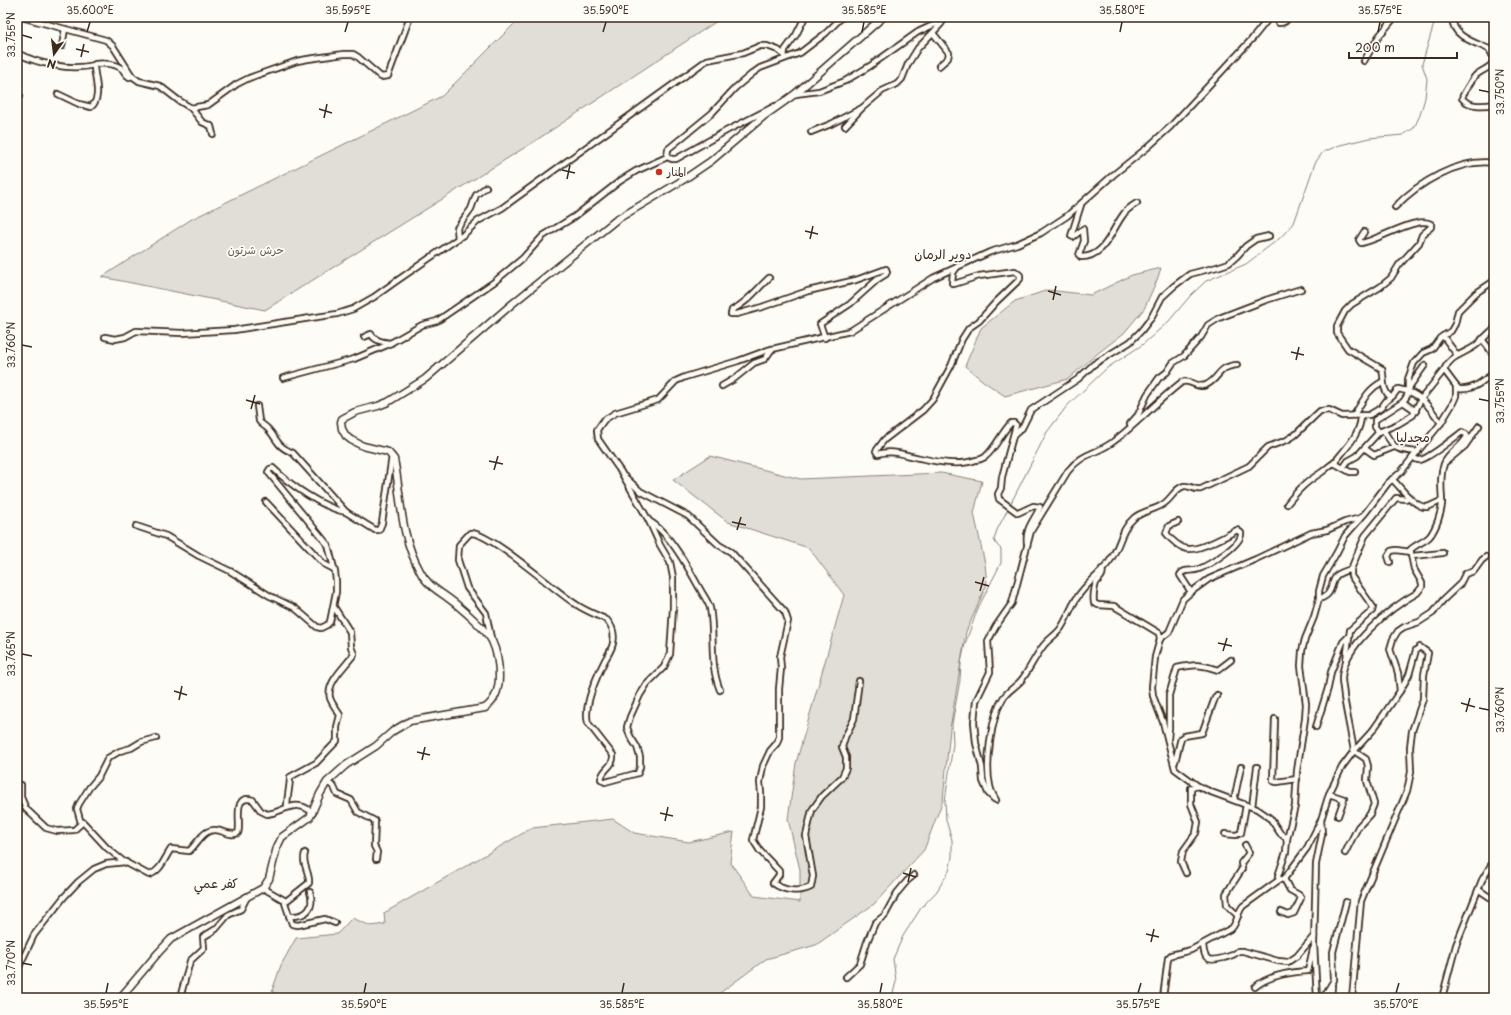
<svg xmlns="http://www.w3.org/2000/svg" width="1511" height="1015" viewBox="0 0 1511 1015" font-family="'Playpen Sans','Playpen Sans Arabic',sans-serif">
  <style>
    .green { fill: #e1ded7; stroke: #8e847a }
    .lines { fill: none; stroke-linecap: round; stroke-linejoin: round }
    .stream { stroke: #887d74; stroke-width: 1 }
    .minor-casing { stroke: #3b2a1e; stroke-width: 8 }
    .major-casing { stroke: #3b2a1e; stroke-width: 9 }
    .minor { stroke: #fdfcf7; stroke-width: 4.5 }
    .major { stroke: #fdfcf7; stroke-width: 6 }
    .ticks { fill: none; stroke: #3b2a1e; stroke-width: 1.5 }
    .poi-dot { fill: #c8321e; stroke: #fdfcf7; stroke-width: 1.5 }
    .labels { text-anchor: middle; stroke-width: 3.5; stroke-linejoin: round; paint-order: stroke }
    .poi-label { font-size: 11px; fill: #3b2a1e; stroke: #fdfcf7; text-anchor: start }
    .park-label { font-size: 11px; fill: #64574c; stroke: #fdfcf7 }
    .quarter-label { font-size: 13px; fill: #3b2a1e; stroke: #fdfcf7 }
    .neatline { fill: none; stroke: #3b2a1e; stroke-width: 1.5 }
    .ticks-label { font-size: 10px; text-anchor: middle; fill: #3b2a1e }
  </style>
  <rect width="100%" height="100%" fill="#fdfcf7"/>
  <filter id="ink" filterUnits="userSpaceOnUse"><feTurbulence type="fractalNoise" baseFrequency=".025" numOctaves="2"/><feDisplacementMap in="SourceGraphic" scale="8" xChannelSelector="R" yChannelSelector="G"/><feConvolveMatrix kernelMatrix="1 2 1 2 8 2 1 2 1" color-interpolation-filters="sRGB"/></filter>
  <g filter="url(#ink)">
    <g class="green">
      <path d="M521,17H723L532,143L265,310L102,277L190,220L442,96Z"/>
      <path d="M1161,268L1157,280L1144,309L1124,333L1097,354L1068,379L1005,396L983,381L965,366L981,328L1015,301L1048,290L1091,295L1132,275Z"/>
      <path d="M710,456L800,479L941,473L982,481L974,513L985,564L987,584L966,632L950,729L943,800L924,850L874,904L816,945L766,959L713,998H283L272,991L281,965L296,938L337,934L352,918L371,926L385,924L384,913L532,828L613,819L634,833L689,842L734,832L730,862L754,896L800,902V870L788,819L796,763L844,595L809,548L728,522L673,480Z"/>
    </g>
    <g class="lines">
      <g class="stream">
        <path d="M1010,505L1047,432L1067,406L1107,368L1142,345L1169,321L1191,295L1206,281L1246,264L1280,238L1294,223L1315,163L1323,152L1340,145L1369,138L1403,135L1414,128L1420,115L1425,98L1427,79L1422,64L1436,17"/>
        <path d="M892,998L896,981L893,959L903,936L921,908L937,891L949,871L952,857V840L946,820L945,801L953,744L952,724L960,680L961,663L965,644L978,608L1001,563V549L997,545L994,540L997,530L1009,507"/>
      </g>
      <defs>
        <g id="minor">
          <path d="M21,17L106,40L113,46L132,76L139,81L160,86L178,100L191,108L208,105L237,84L249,78L297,61L308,59L344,54H353L358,57L381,77L388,76L410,17"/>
          <path d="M1453,17C1450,36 1476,43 1489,49C1501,68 1484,67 1475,76C1473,78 1462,96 1462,98C1468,107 1484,106 1494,104"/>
          <path d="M933,33L949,53L948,58L939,66"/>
          <path d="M62,46L65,29"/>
          <path d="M17,53C38,64 71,71 94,65"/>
          <path d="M784,57L785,50L796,35L805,17"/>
          <path d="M1364,61L1379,36L1395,17"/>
          <path d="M17,93L20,96"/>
          <path d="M58,94L79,104L91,107C102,98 95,80 94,67L95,64C103,63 117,63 123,70C125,73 126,75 129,77L132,76"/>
          <path d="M795,94L819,91L845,81L870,66L918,32L944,20"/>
          <path d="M191,108L202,122L211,126L213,134"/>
          <path d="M845,126L861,109"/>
          <path d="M811,132L831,124L862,108L882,91L897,84L902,79L908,64L918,48L941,24L944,19"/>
          <path d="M667,157L672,159H676L726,131L775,106"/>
          <path d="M1081,205L1071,236L1073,237L1083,229L1084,241L1079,255L1081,257C1105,257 1111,231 1123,215C1126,210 1132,206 1137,203"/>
          <path d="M1395,207C1418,183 1459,158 1494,163"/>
          <path d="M1364,232L1359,240L1361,243C1377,241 1418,215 1431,224V227L1422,235L1419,243L1399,265L1391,278L1380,287L1352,304L1345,311L1337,326V333L1348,349L1382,369C1385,379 1381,388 1390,397"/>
          <path d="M458,239L457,228L471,209L476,195L486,187"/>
          <path d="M958,266L953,273L952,283L954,284L979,276L1015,271L1020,275V279L996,302L979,321L969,328L962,339L951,366L933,399L923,410L884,440L876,451L878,454C891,450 902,454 915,457C934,461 957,467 976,460C979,460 982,459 985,457C996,448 1001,433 1011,423H1014L1016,425L1002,477L1001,488L998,494L999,499L1018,513L1033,506L1040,507C1034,521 1025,528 1027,543"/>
          <path d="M769,278C757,289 747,303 732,310L731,314H737L762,307L808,291L856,280L886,269L887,272L886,274L878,279L850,304L820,324L825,338"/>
          <path d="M1443,336L1457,355"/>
          <path d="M105,337L115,339L125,337L136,331L182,333L234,330L317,317L337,314L353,309L374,297L395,282L463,235L478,221L502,208L707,60L743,53L760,46H767L778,50L784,55"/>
          <path d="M364,337L371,334C375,341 382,342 391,343"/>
          <path d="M1482,339L1494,355"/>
          <path d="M283,378L354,359L387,345L422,325L437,321L494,282L523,258L543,236L574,217L620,181L636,171L667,157L668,149L712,113L735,88L753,73L760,68L800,53L826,33L842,17"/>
          <path d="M722,386L734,379L754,363L765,359L772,349"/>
          <path d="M1456,386L1459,389C1474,391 1482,381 1494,373"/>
          <path d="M1408,391V379L1414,363L1423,353L1432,349L1440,338L1451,331L1455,324L1458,311L1476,293L1494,281"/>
          <path d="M1403,402L1416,411"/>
          <path d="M257,406L259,421C261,424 265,426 268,429C279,441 275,445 293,453L346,512L375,530H379L382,523L392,456"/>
          <path d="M1354,415C1363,401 1367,390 1382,382"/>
          <path d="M1130,424L1138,415L1147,395L1159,378L1167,372L1173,363L1184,356L1201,337L1208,325L1219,318L1266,300L1301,289"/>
          <path d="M1384,431C1395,450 1396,450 1418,452"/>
          <path d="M1379,432L1375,427V420L1403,402L1407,396L1410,386L1425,365"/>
          <path d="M1014,435L1022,428L1031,410L1078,379L1094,364L1130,342L1141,331L1151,318L1162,297L1174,286L1190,274L1217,267L1229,263L1237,256L1246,246L1256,239L1269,236"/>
          <path d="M1364,448L1374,455L1394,447"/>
          <path d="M1447,461L1465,446L1479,426"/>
          <path d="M1334,463C1345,449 1360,435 1361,417"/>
          <path d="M1343,468L1348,461L1357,456L1379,432L1398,424L1413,415L1421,399L1444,370"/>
          <path d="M625,477L640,491L688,516L719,545L731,552L785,612L788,621L780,657L781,668L779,689V737L777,743L770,751L763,766L760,782L761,793V807L753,840L760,851L779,871V875L773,883C784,891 799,893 811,887L813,876L806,836L812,810L822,796L842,777L846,768V757L842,747L845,737L854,719L859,681"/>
          <path d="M1392,479C1401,487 1414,508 1427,507C1432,506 1436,502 1442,501"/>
          <path d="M266,502L324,564L334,569"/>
          <path d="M1287,504C1299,489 1305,483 1322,472C1327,469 1329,465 1334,463L1350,472H1355"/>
          <path d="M649,521C669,532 689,569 700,589C703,595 708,601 710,608C715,635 709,664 720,690"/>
          <path d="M1178,522L1169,526L1166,533C1171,540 1181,549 1189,549C1200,550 1227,536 1237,530L1241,533C1243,544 1209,565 1199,569C1192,572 1184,568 1180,575L1191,592"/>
          <path d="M136,526L166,536L199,556L230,571L270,596L295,608L317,627L321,628L327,625L330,622L336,592V581L335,572L328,545L268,472L270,469L273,468C290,485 323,508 346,512"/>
          <path d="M1412,556L1443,553"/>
          <path d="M1390,562L1388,556L1391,551L1396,550L1411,552"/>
          <path d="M1102,569C1104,576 1100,577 1096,583C1094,588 1093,598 1094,603L1098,605L1114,606L1159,633L1160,639L1155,657L1152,687L1153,696L1163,722L1175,769L1198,786L1211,792L1257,809L1270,818L1280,833L1287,839"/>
          <path d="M1319,599C1334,594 1329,586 1336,576C1340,572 1346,571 1351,569"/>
          <path d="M491,638L486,613L467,588L458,560L459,545L470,533C489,531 557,593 577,605C586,611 597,615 607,620C613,627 615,634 613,643C612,649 608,655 605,660C597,676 583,705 588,723L613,755C614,767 603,768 601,779L605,782L638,773L640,767V757L637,747L630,736L627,727L630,717L640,695L647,684L664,667L670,654L673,608V577L670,562L660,545L649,521L621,472L598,439L597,430L604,420L615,413L658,400L676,381L685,377L738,361L768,350L850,331L933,278L990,252L1017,244L1041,233L1067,216L1113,175L1148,147L1170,127L1252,39L1269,18H1275L1279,23C1284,23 1287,21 1288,17"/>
          <path d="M1160,639L1169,632L1183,599L1191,592L1209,579L1256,559L1311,533L1327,530L1345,522L1360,518"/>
          <path d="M1346,660L1350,630L1372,611L1373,607L1351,576V569L1365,536L1396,498L1406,499L1409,497"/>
          <path d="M1400,691L1398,673L1390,649L1393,639L1398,631L1404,627L1419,622L1433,613L1443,600L1460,584L1465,574L1474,571L1482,560L1486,557"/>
          <path d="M1275,719L1273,781L1277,782L1297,779"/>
          <path d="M1316,727L1328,688L1331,672L1343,642L1348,637"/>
          <path d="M1168,739L1169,728V695L1177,668C1195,664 1201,664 1218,670L1231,660"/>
          <path d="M1175,762L1181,738L1184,736L1202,733L1215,698L1217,695"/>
          <path d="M327,782L334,787L337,794L351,800L358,812L375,821L374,846L377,852L376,859"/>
          <path d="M17,784L21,785V797L26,809L46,828L57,831L74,830L83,822L107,848L123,861L149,875C161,871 164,859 171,849L189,851C196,845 199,837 207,832C218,825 228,838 238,833C242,825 231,793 253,800L261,811L267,814C285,812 295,797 313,813"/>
          <path d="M1329,794L1344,799L1338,816"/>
          <path d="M994,799L988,793L983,781L982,767L976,743L974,722L976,701L990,672L988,641L996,626L1012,603L1031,531L1068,471C1083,452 1098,454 1114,441C1138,423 1158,400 1182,382C1191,379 1197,389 1206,385C1221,378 1216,367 1237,365"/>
          <path d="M996,800C993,795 991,791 990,786C985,764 991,719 1002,700C1007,690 1017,687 1023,678C1030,668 1036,655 1044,645C1049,639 1056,635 1061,628C1069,616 1072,602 1082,591C1090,581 1101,573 1109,562C1120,548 1120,530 1134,518C1143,510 1158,510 1166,502C1172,497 1176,488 1184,486C1191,485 1195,491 1201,489L1249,466L1268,447L1287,440L1295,435L1320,411L1329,410L1342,416L1369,415L1381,408L1386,401L1393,396L1398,389C1422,393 1428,406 1441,423"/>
          <path d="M1234,800L1241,767"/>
          <path d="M287,807C287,797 290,787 290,777L316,763L337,741V727L340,715C337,710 332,704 330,698C326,682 346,666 354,654L351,647L350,632L334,607"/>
          <path d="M1252,807L1257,767"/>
          <path d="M81,823L77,809L79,804L89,788L99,776L108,758L120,751L131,748L141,742L156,738"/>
          <path d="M1225,834L1236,835L1241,833L1246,805"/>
          <path d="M1345,853L1358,827L1370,814L1374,804L1367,781L1368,766L1366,759L1354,751C1351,733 1347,715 1344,697C1344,691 1342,685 1342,678C1343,646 1390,608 1417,593L1422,587V583L1414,569L1410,550C1416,544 1425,542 1430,536C1436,528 1441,514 1442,504C1442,491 1439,477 1444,464C1449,452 1463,446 1467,436L1466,434L1462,432C1454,438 1427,460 1419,460C1417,460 1415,459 1413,457"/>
          <path d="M1186,873L1181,862L1183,851L1196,833L1198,822L1191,804V788L1198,786"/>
          <path d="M263,888L284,900L292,924L298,925L325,919L335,923"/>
          <path d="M1479,890L1494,900"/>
          <path d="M285,902L309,883C310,872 301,863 305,853"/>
          <path d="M1281,912L1288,915L1294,913L1301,898L1299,895L1290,890L1284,879"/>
          <path d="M289,916C307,917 315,908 310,892"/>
          <path d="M1238,916L1227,905L1226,894L1242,869L1241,863L1249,853L1245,845"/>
          <path d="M1203,944C1204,960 1208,962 1223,958C1229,956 1234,956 1238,951H1243L1278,961L1288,962L1297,956L1314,936"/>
          <path d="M17,971L34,935L64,897L78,882L94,869L106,864L126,862"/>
          <path d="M846,977L860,964L867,942L875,923L885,915L897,893L907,881L914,875"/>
          <path d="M1255,987C1269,975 1290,972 1308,971L1313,949"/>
          <path d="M1494,987V977"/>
          <path d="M180,998L190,961L204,948L203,937L216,929L228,915L241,909L247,897"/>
          <path d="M1163,998L1168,958L1171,955L1191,950L1232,928C1238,921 1237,913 1243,906L1279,880"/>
          <path d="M1317,998L1314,944L1316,864L1322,834L1321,820"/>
          <path d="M1323,998L1334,980L1333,952L1346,902"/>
          <path d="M1331,998L1332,986"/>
          <path d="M1352,998L1361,901L1407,791L1411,772L1410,747L1412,731L1423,699L1424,675L1428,653L1420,647L1416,650L1409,675L1400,691L1373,730L1354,751L1342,767L1329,794L1321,820L1307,848L1284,879L1279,880L1278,876L1286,852L1287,839L1295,806L1297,771L1305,719L1306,704L1301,666L1302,651L1305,639L1314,617L1319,599V591L1323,576L1337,552L1345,536L1366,512L1388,483L1401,472L1413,457L1441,423L1452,405L1456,396V386L1444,370C1451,355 1462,355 1475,346C1482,341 1487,334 1494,329"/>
          <path d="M1442,998L1456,945L1482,880L1494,860"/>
          <path d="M1493,998L1494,987"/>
        </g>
        <path id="major" d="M120,998L158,953L171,939L263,888L269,879L277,847L282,837L310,817L320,794L327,782L346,765L376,746L393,731L410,721L485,708C495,701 499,689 499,676C499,664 497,652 492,641C486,629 459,606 448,598C437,590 426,584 420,571C399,533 402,499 394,459L388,452L363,446L351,440L346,436L342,429L341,422L342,419L355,412L378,406L388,402L425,379L512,304L616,220L683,180L711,161L764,116L795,94L883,17"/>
      </defs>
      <use href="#minor" class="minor-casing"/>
      <use href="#major" class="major-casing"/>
      <use href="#minor" class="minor"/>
      <use href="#major" class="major"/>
    </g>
  </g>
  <path class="ticks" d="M87,32L90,22M345,32L348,22M603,32L606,22M862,32L864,22M1120,32L1122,22M1378,32L1380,22M22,35L32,38M76,49L89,52M81,57L84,44M1479,90L1489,92M319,109L332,113M324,118L327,104M562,170L575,173M567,179L570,165M805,231L818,234M810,239L813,226M1048,291L1061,295M1053,300L1056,286M22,345L32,347M1291,352L1304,355M1296,360L1299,347M1479,399L1489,401M246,400L260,404M251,409L255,395M489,461L503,464M494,470L498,456M732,522L746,525M737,530L741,517M975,582L989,586M980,591L984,577M1218,643L1232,646M1223,651L1227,638M22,654L32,656M174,691L187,695M179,700L182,686M1461,703L1475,707M1479,708L1489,710M1466,712L1470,698M417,752L430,755M422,760L425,747M660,813L673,816M665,821L668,807M903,873L916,877M908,882L911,868M1146,934L1159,937M1151,942L1154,929M22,963L32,965M106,993L108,983M364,993L366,983M622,993L624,983M880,993L882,983M1138,993L1141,983M1396,993L1399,983"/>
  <circle class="poi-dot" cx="659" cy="172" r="4"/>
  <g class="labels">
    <g class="poi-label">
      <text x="667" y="176">المنار</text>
    </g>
    <g class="park-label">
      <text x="256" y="254">حرش شرتون</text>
    </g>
    <g class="quarter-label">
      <text x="943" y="259">دوير الرمان</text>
      <text x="1413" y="442">مجدليا</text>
      <text x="216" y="888">كفر عمي</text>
    </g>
  </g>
  <rect width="1511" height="1015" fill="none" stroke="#fdfcf7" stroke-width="44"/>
  <g transform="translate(54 54) rotate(194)" stroke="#fdfcf7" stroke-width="3" paint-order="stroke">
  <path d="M0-3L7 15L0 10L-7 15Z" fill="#3b2a1e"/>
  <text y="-6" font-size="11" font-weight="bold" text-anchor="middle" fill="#3b2a1e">N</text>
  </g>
  <path d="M1349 52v6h108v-6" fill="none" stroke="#3b2a1e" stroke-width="2"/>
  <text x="1355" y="52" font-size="12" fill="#3b2a1e" stroke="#fdfcf7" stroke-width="3" paint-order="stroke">200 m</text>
  <rect x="22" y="22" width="1467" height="971" class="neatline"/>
  <g class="ticks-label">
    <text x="90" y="14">35.600°E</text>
    <text x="348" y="14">35.595°E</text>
    <text x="606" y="14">35.590°E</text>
    <text x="864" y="14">35.585°E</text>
    <text x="1122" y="14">35.580°E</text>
    <text x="1380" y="14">35.575°E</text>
    <text transform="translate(11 35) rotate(-90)" y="4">33.755°N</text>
    <text transform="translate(1500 92) rotate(-90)" y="4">33.750°N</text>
    <text transform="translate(11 345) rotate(-90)" y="4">33.760°N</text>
    <text transform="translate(1500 401) rotate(-90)" y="4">33.755°N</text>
    <text transform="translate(11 654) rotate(-90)" y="4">33.765°N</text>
    <text transform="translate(1500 710) rotate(-90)" y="4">33.760°N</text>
    <text transform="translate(11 963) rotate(-90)" y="4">33.770°N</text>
    <text x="106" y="1008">35.595°E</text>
    <text x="364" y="1008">35.590°E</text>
    <text x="622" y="1008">35.585°E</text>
    <text x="880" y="1008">35.580°E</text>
    <text x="1138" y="1008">35.575°E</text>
    <text x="1396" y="1008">35.570°E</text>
  </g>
</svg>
